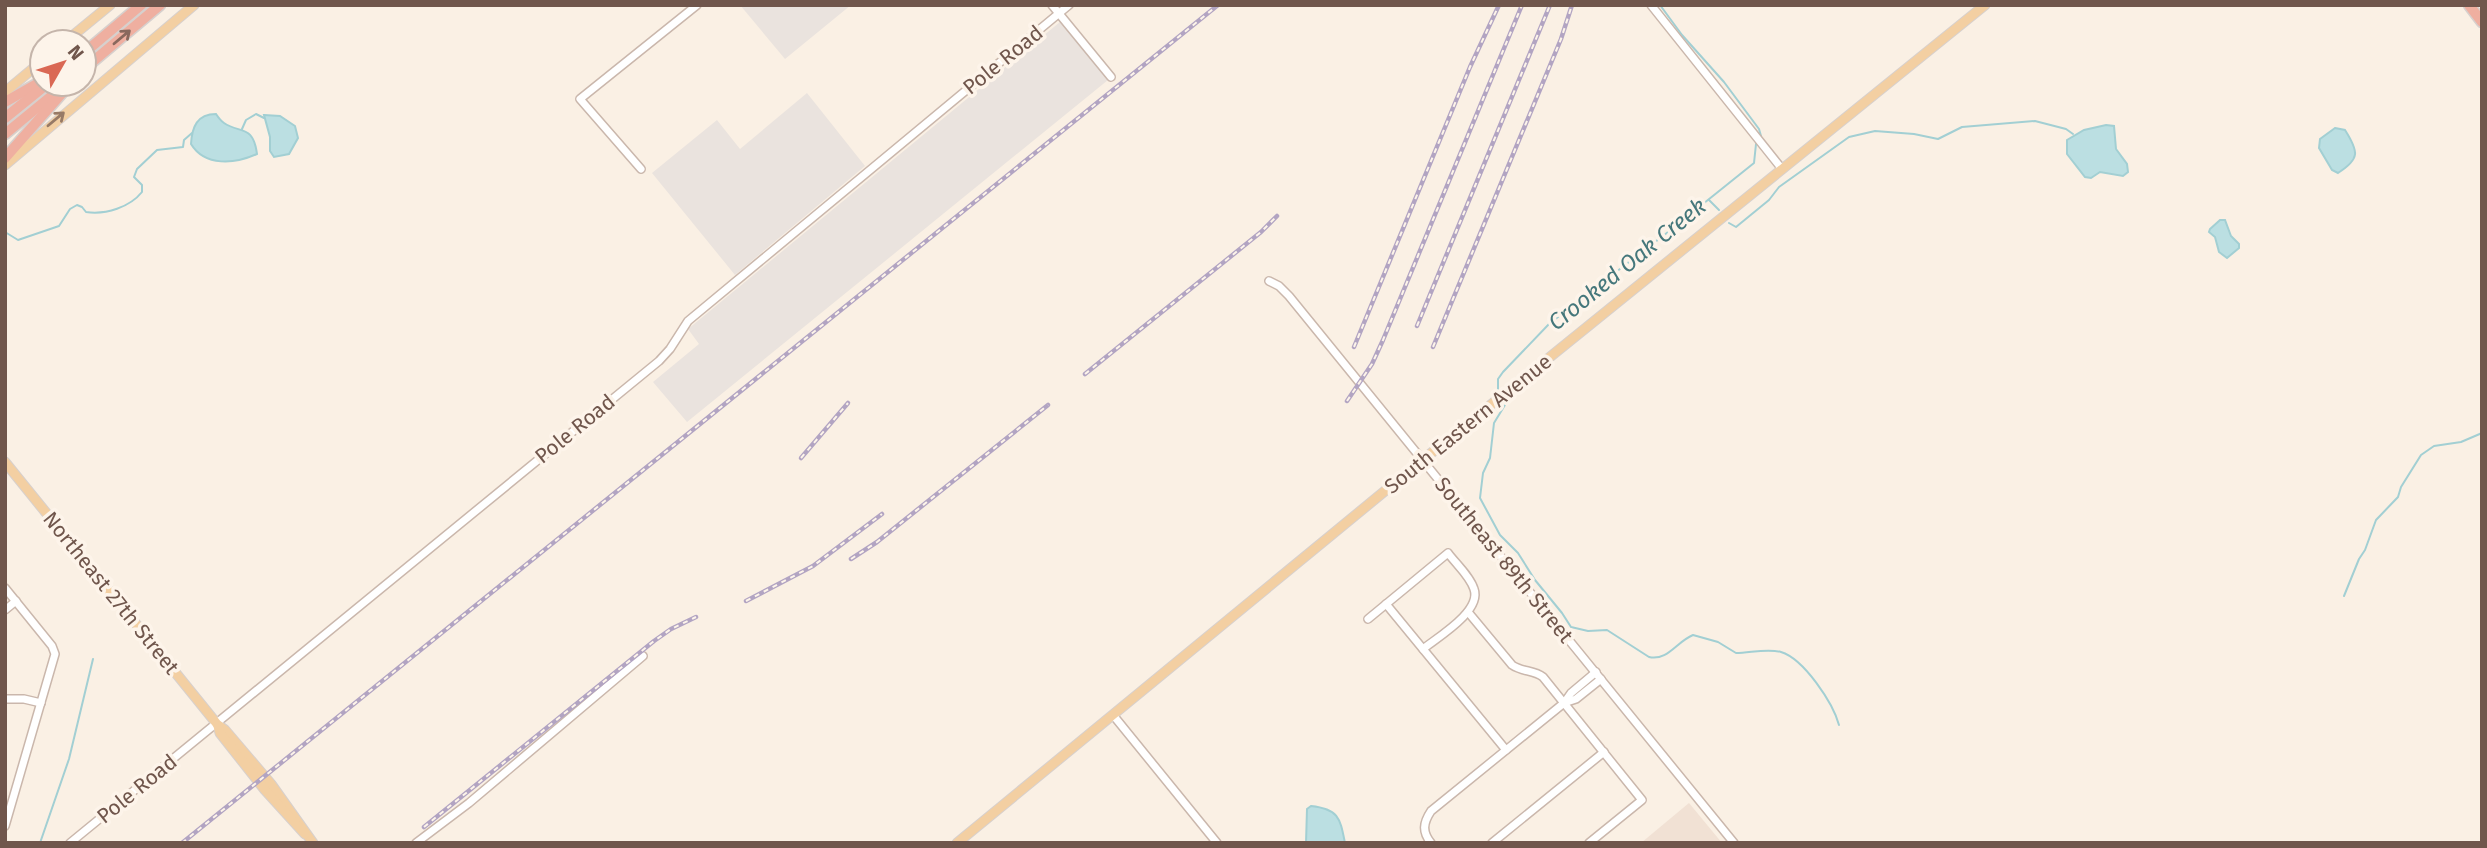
<svg xmlns="http://www.w3.org/2000/svg" width="2487" height="848" viewBox="0 0 2487 848" font-family="'Fira Sans',sans-serif">
  <style>
    .residential { fill: #f1e1d4 }
    .industrial { fill: #eae3de }
    .water { fill: #bbdfe2; stroke: #a2cfd3; stroke-width: 2 }
    .lines { fill: none; stroke-linecap: round; stroke-linejoin: round }
    .stream { stroke: #a2cfd3; stroke-width: 2 }
    .minor-casing { stroke: #cab7ac; stroke-width: 10 }
    .major-casing { stroke: #d7d0cd; stroke-width: 11 }
    .highway-casing { stroke: #d7d0cd; stroke-width: 13 }
    .minor { stroke: #fff; stroke-width: 7 }
    .major { stroke: #f3cfa2; stroke-width: 9 }
    .highway { stroke: #efafa0; stroke-width: 10 }
    .rail-casing { stroke: #b2a4c2; stroke-width: 4.5 }
    .rail { stroke: #fdf4ea; stroke-width: 2; stroke-dasharray: 5; stroke-linecap: butt }
    .oneway { stroke: #89685d }
    .oneway2 { stroke: #977a66 }
    .labels { text-anchor: middle; stroke-width: 7; stroke-linejoin: round; paint-order: stroke }
    .street-label { font-size: 21px; fill: #70564c; stroke: #fdf4ea }
    .water-label { font-size: 23px; font-style: italic; fill: #45777b; stroke: #fdf4ea }
  </style>
  <rect width="100%" height="100%" fill="#faf0e4"/>
  <path class="residential" d="M1689,803L1722,843H1641Z"/>
  <g class="industrial">
    <path d="M740,5H851L785,59Z"/>
    <path d="M1060,22L1108,80L687,422L653,382L699,344L688,329Z"/>
    <path d="M807,93L865,166L735,275L652,173L717,120L740,149Z"/>
  </g>
  <g class="water">
    <path d="M216,114C218,117 221,121 224,123C240,134 253,124 257,154C235,164 205,167 191,144C192,127 197,114 216,114Z"/>
    <path d="M264,115L280,116L295,126L298,138L289,154L274,157L270,151V137Z"/>
    <path d="M2106,125L2114,126L2116,149L2127,164L2128,172L2123,176L2100,172L2091,178L2085,177L2067,154V140L2084,130Z"/>
    <path d="M2335,128L2345,130C2359,152 2360,159 2338,173L2332,170L2319,148L2320,139Z"/>
    <path d="M2220,220H2225L2231,236L2239,244V248L2227,258L2219,252L2215,237L2209,232L2210,229Z"/>
    <path d="M1311,806C1339,809 1340,818 1345,843H1306L1307,809Z"/>
  </g>
  <g class="lines">
    <g class="stream">
      <path d="M1660,5L1682,35L1724,82L1759,129L1761,136"/>
      <path d="M242,129L246,120L256,114L264,118"/>
      <path d="M1709,200L1719,210"/>
      <path d="M1729,223L1736,227L1769,200L1779,187L1849,137L1875,131L1914,134L1938,139L1962,127L2035,121L2066,129L2073,134"/>
      <path d="M5,232L18,240L59,226L70,209L77,205L82,207L86,212C106,215 130,207 142,192V185L134,177L137,169L157,150L183,147L184,140L192,133"/>
      <path d="M1498,389V379L1503,372L1549,324L1638,255L1647,245L1658,240L1754,163L1756,144"/>
      <path d="M1508,400L1494,423L1490,458L1483,473L1480,498L1500,535L1518,553L1535,580L1562,613L1571,627L1588,631L1607,630L1649,657C1668,661 1676,642 1693,635L1718,642L1736,653C1750,653 1767,648 1781,652C1804,659 1833,703 1839,725"/>
      <path d="M2344,596L2359,559L2365,550L2376,520L2398,497L2401,487L2421,455L2434,446L2461,442L2482,433"/>
      <path d="M40,843L69,759L93,659"/>
    </g>
    <defs>
      <g id="minor">
        <path d="M1052,5L1111,77"/>
        <path d="M1651,5L1782,169"/>
        <path d="M641,169L580,99L697,5"/>
        <path d="M1269,281L1279,286L1289,296L1734,843"/>
        <path d="M5,588L52,646L55,654L5,826"/>
        <path d="M1386,604L1506,750"/>
        <path d="M5,610L16,601"/>
        <path d="M1468,612L1512,665C1522,672 1534,670 1543,677L1642,800L1589,843"/>
        <path d="M1368,619L1448,553C1456,564 1470,576 1474,589C1482,611 1438,637 1423,649"/>
        <path d="M5,699H24L41,703"/>
        <path d="M1564,703L1571,693L1596,672"/>
        <path d="M1113,715L1217,843"/>
        <path d="M70,843L659,361L670,349L688,321L1069,5"/>
        <path d="M416,843L469,803L643,656"/>
        <path d="M1431,843C1422,832 1423,823 1431,811L1564,703L1576,699L1601,679"/>
        <path d="M1492,843L1604,752"/>
      </g>
      <g id="major">
        <path d="M65,42L110,5"/>
        <path d="M5,92L42,61"/>
        <path d="M5,165L194,5"/>
        <path d="M5,462L217,724L225,730L271,784L313,843"/>
        <path d="M218,726L220,733L265,790L305,834"/>
        <path d="M957,843L1414,467L1985,5"/>
      </g>
      <g id="highway">
        <path d="M2469,5L2482,22"/>
        <path d="M84,53L141,5"/>
        <path d="M84,69L160,5"/>
        <path d="M5,102L42,81"/>
        <path d="M5,118L47,84"/>
        <path d="M5,134L60,89"/>
        <path d="M5,158L70,84"/>
      </g>
    </defs>
    <use href="#minor" class="minor-casing"/>
    <use href="#major" class="major-casing"/>
    <use href="#highway" class="highway-casing"/>
    <use href="#minor" class="minor"/>
    <use href="#major" class="major"/>
    <use href="#highway" class="highway"/>
    <defs>
      <g id="rail">
        <path d="M1417,326L1550,5"/>
        <path d="M1354,347L1470,67L1499,5"/>
        <path d="M1433,347L1561,39L1572,5"/>
        <path d="M1085,374L1261,232L1277,216"/>
        <path d="M1347,401L1372,364L1383,340L1522,5"/>
        <path d="M801,458L848,403"/>
        <path d="M851,559L877,542L1048,405"/>
        <path d="M746,601L813,566L882,514"/>
        <path d="M424,827L654,641L671,629L696,617"/>
        <path d="M182,843L1218,5"/>
      </g>
    </defs>
    <use href="#rail" class="rail-casing"/>
    <use href="#rail" class="rail"/>
  </g>
  <defs><path id="oneway-shaft" d="M-6 0H5M1.5-3L5.5 0L1.5 3" fill="none" stroke-width="1.6" stroke-linecap="round" stroke-linejoin="round" transform="scale(1.75)"/></defs>
  <use class="oneway" href="#oneway-shaft" transform="translate(122 37) rotate(-40)"/>
  <use class="oneway2" href="#oneway-shaft" transform="translate(56 119) rotate(-40)"/>
  <g class="labels">
    <g class="street-label">
      <text transform="translate(1003 60) rotate(-39)" y="7">Pole Road</text>
      <text transform="translate(1468 424) rotate(-39)" y="7">South Eastern Avenue</text>
      <text transform="translate(575 429) rotate(-39)" y="7">Pole Road</text>
      <text transform="translate(1504 560) rotate(51)" y="7">Southeast 89th Street</text>
      <text transform="translate(111 593) rotate(51)" y="7">Northeast 27th Street</text>
      <text transform="translate(137 789) rotate(-39)" y="7">Pole Road</text>
    </g>
    <g class="water-label">
      <text transform="translate(1627 264) rotate(-39)" y="8">Crooked Oak Creek</text>
    </g>
  </g>
  <rect width="2487" height="848" fill="none" stroke="#70564c" stroke-width="14"/>
  <g transform="translate(63 63) rotate(51)"><circle r="33" fill="#fdf4ea" stroke="#c5b5ab" stroke-width="2"/>
  <path d="M0-5L12 26L0 18L-12 26Z" fill="#da6854"/>
  <text y="-10" font-size="19" font-weight="bold" text-anchor="middle" fill="#70564c">N</text>
  </g>
</svg>
